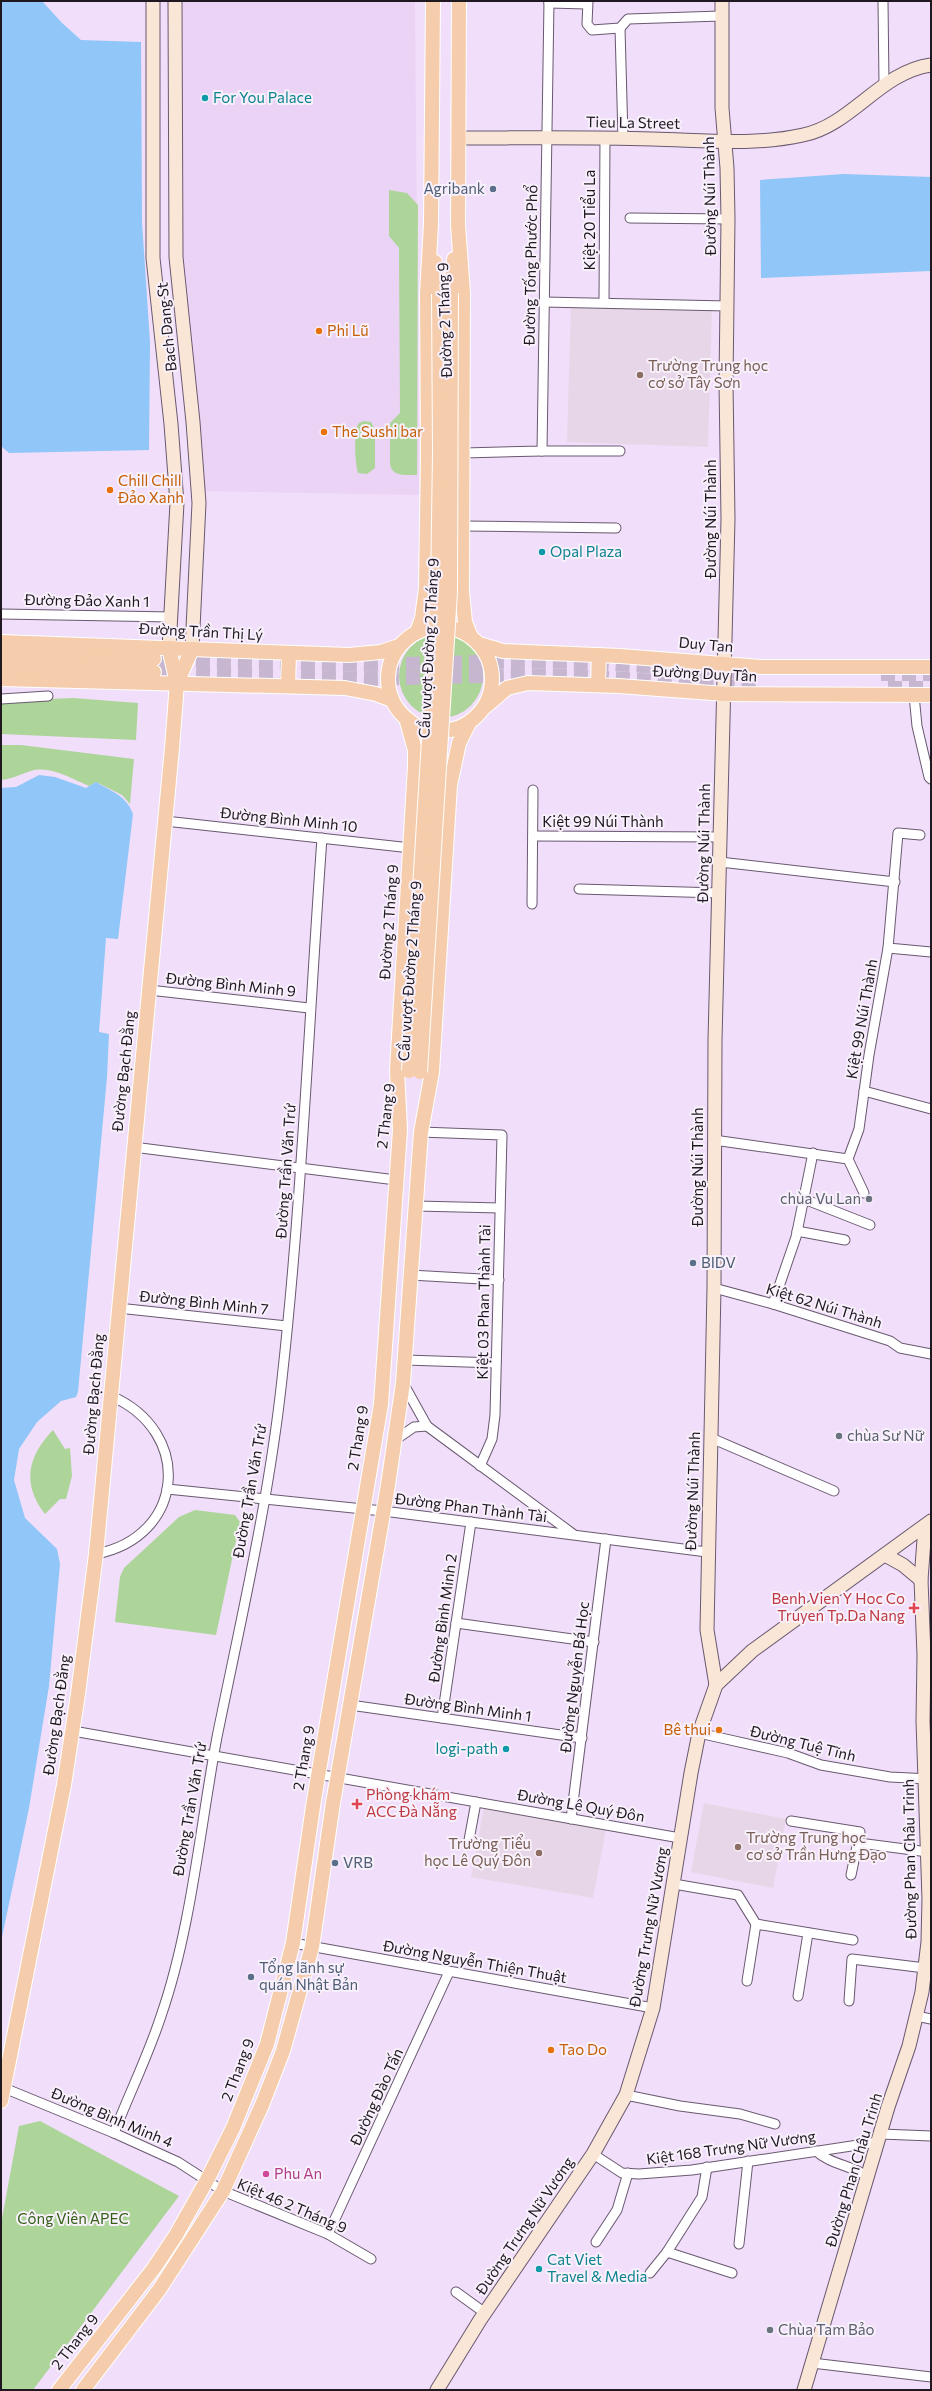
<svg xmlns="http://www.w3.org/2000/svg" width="932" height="2391" viewBox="0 0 932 2391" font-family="Commissioner,sans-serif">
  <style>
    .built { fill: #ebd3f6 }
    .education { fill: #e7d6e7 }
    .green { fill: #add599 }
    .water { fill: #90c6f8 }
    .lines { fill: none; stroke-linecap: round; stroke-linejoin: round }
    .primary-tunnel { stroke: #c7b6cf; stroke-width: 14; stroke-dasharray: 14 7; stroke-linecap: butt }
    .street-casing { stroke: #695970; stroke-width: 11 }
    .secondary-casing { stroke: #695970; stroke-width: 15 }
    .primary-casing { stroke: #fff; stroke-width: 16 }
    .street { stroke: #fff; stroke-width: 9 }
    .secondary { stroke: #fae6d6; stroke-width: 13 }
    .primary { stroke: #f6cdac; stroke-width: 14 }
    .primary-bridge-casing { stroke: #fff; stroke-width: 16; stroke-linecap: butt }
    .primary-bridge { stroke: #f6cdac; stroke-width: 14 }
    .culture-dot { fill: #0f9aa8; stroke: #f8f0fb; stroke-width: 1.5 }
    .service-dot { fill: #5c6f8a; stroke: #f8f0fb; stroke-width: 1.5 }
    .food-dot { fill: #e8710a; stroke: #f8f0fb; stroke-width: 1.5 }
    .education-dot { fill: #8d6e63; stroke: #f8f0fb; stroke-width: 1.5 }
    .worship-dot { fill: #6b7280; stroke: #f8f0fb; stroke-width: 1.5 }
    .health-dot { fill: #e0444e; stroke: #f8f0fb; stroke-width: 1.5 }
    .hotel-dot { fill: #d1479c; stroke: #f8f0fb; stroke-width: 1.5 }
    .labels { text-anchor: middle; stroke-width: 4; stroke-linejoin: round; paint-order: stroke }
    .culture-label { font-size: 15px; fill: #0d838f; stroke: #f8f0fb; text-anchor: start }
    .street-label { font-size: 15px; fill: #1f1821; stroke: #f8f0fb }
    .service-label { font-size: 15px; fill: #4e5e75; stroke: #f8f0fb; text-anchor: start }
    .food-label { font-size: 15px; fill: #c56008; stroke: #f8f0fb; text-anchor: start }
    .education-label { font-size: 15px; fill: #785e54; stroke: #f8f0fb; text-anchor: start }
    .worship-label { font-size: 15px; fill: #5b616d; stroke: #f8f0fb; text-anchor: start }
    .health-label { font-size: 15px; fill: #be3a42; stroke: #f8f0fb; text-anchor: end }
    .hotel-label { font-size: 15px; fill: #b23c85; stroke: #f8f0fb; text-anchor: start }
    .park-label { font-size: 15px; fill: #356117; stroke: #f8f0fb }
  </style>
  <rect width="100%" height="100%" fill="#f1defa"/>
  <path class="built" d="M173,1H415L419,495L196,491L174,263Z"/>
  <g class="education">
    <path d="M571,304L712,308L708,447L567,442Z"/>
    <path d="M704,1803L786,1819L773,1888L691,1872Z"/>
    <path d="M484,1807L606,1829L593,1898L471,1877Z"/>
  </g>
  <g class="green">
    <path d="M389,190L407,193L418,205L417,475C406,475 392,477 390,464V423L400,413L399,253V248L389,236Z"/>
    <path d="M364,421L371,422L375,430V468L367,474L358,473C355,465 353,429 359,423Z"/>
    <circle cx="441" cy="676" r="42"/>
    <path d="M73,698L138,703L136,740L1,734V701Z"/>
    <path d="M1,745H21L134,759L130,804L122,795L96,782L89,786C72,779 50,765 31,771C20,774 13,779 1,780Z"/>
    <path d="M53,1430L65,1449L70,1448L72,1476L66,1499H60L45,1514C22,1484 27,1457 53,1430Z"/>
    <path d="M195,1510L235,1515L240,1522L216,1635L115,1622L120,1577L124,1568L179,1517Z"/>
    <path d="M40,2121L179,2196L33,2390H1V2224L19,2126Z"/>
  </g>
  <g class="water">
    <path d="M1,1H42L62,23L81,40L141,42L142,222L150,342L149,450L9,453L1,446Z"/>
    <path d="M844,174L931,177V271L761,278L760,180Z"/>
    <path d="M39,775L55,777L86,788L96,782C112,792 126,795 133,814L118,939L106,938L99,1032L109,1034L107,1077L78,1392L76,1397L61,1401L37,1422L19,1449L14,1480L25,1518L57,1549L60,1564L49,1686L29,1808L1,1942V788L16,787Z"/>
  </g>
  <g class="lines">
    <g class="primary-tunnel">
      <path d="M154,659L370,665L513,661L581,662L755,673"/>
      <path d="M154,672L370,679L515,675L581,676L759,688"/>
      <path d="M881,674H931"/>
      <path d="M888,688H931"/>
    </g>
    <defs>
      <g id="street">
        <path d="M588,1L587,24L592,30L620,28L628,19L721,16"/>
        <path d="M883,1L884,85"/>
        <path d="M549,3L587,4"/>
        <path d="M620,28L623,138"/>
        <path d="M630,218L728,219"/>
        <path d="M544,302L727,306"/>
        <path d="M604,302L605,138"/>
        <path d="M542,451H620"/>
        <path d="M464,453L542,451L549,1"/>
        <path d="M464,526L616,528"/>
        <path d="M1,614L172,617"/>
        <path d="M914,695L917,726L929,777L931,779"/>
        <path d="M1,699L48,696"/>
        <path d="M165,821L411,848"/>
        <path d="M533,836L720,837"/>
        <path d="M720,862L895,882"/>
        <path d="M579,889L719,893"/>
        <path d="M532,904L533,790"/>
        <path d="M888,948L931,952"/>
        <path d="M149,990L309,1008"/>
        <path d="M864,1091L931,1109"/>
        <path d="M421,1132L502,1135L495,1415L492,1439L480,1466"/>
        <path d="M714,1140L848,1159"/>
        <path d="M133,1147L396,1180"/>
        <path d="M848,1159L859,1129L869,1055L888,948L898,833L920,835"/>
        <path d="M848,1159L864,1193"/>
        <path d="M804,1199L870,1225"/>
        <path d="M416,1206L500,1208"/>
        <path d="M797,1231L845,1240"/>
        <path d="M410,1275L499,1280"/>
        <path d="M714,1288L773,1304L890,1341L900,1348L931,1354"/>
        <path d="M773,1304L796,1237L813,1153"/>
        <path d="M118,1308L287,1326"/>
        <path d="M405,1360L496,1363"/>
        <path d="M403,1383L427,1426L573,1534"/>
        <path d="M711,1438L834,1491"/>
        <path d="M395,1440L414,1427L427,1426"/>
        <path d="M167,1489L383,1511L707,1552"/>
        <path d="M96,1554C185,1537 194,1432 111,1396"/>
        <path d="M456,1623L594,1642"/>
        <path d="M350,1705L582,1738"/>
        <path d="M442,1718L471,1522"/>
        <path d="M73,1731L680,1838"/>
        <path d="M699,1733L788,1753L821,1765L890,1777L930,1779"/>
        <path d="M571,1819L606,1539"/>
        <path d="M791,1821L860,1832L851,1875"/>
        <path d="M469,1840L476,1802"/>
        <path d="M859,1843L928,1852"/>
        <path d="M674,1884L738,1895L756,1924L853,1940"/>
        <path d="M293,1943L653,2008"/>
        <path d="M747,1981L756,1924"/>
        <path d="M798,1996L808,1933"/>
        <path d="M849,2001L852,1959L925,1968"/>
        <path d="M916,2016L931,2019"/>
        <path d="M4,2088L114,2133L178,2162L223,2191L328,2234L371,2259"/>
        <path d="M626,2095L680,2106L740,2114L775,2124"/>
        <path d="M114,2133C129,2094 148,2056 161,2016C191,1930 200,1828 217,1737C241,1619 269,1500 282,1379C302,1199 309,1018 322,838"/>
        <path d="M881,2134L931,2136"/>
        <path d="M816,2151C831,2165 852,2165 868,2177"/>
        <path d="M593,2154L622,2173L639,2174L692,2170L878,2142"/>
        <path d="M328,2234L449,1972"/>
        <path d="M596,2242L617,2210L628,2173"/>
        <path d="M739,2244L748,2161"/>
        <path d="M667,2252L732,2273"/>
        <path d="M650,2273L667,2252L702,2197L707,2167"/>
        <path d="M456,2292L485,2313"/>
        <path d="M812,2363L931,2377"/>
      </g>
      <g id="secondary">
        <path d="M153,1V258L171,424L177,503L169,648"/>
        <path d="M175,1L176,257L193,422L199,503L192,649"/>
        <path d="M459,138C523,138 588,137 652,139C702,140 754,146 803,135C852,125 880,72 931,65"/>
        <path d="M885,1555L903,1565L921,1580"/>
        <path d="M716,1685L707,1630L714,1288L715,1040L728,519L726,383L728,219L727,168L722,108V1"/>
        <path d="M437,2390L480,2320L593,2154L626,2095L653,2008L691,1773L699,1733L716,1685L752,1651L931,1521"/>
        <path d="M804,2390L888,2107L909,2046L922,1992L928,1942L929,1899L923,1721L924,1655L921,1580L925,1526"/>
      </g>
      <g id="primary">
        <path d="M459,1L458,225L463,293L462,592L465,622L471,637"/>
        <path d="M435,262L439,294"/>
        <path d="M451,293L454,259"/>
        <circle cx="440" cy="679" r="52"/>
        <path d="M417,632L422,618L426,588L428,453L427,294L431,224L433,1"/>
        <path d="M1,642L349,655L381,652L399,646"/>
        <path d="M479,644L503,651L620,656L761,667H931"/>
        <path d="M1,654L154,659"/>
        <path d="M1,666L154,672"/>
        <path d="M1,679L345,688L376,694L392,700"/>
        <path d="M177,683L192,649"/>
        <path d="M598,685L599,655"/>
        <path d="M288,686L289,653"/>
        <path d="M485,707L507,688L528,683L619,686L725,694L931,695"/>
        <path d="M1,2101L64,1785L78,1694L96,1554L172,748L177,683L169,648"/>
        <path d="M59,2390L154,2268L176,2235L207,2180L233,2128L267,2044L293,1943L314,1800L381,1404L400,1130L397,1070L415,766V750L406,718"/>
        <path d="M83,2390L159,2290L223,2191L262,2105L283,2051L312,1947L333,1803L388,1485L403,1383L421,1132L432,1072L450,785L459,743L469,723"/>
      </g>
    </defs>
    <use href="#street" class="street-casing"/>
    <use href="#secondary" class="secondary-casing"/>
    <use href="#primary" class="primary-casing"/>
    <use href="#street" class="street"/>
    <use href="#secondary" class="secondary"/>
    <use href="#primary" class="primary"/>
    <defs>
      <g id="primary-bridge">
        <path d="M409,1071L438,590L440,452L439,294"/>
        <path d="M420,1072L450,592L451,293"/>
      </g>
    </defs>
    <use href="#primary-bridge" class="primary-bridge-casing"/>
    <use href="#primary-bridge" class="primary-bridge"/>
  </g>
  <g class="culture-dot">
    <circle cx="205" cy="98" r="4"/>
    <circle cx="542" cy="552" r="4"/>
    <circle cx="506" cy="1749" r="4"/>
    <circle cx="539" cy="2269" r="4"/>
  </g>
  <g class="service-dot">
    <circle cx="493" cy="189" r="4"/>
    <circle cx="693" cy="1263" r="4"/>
    <circle cx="335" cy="1863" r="4"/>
    <circle cx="251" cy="1977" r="4"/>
  </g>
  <g class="food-dot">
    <circle cx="319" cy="331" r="4"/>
    <circle cx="324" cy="432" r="4"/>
    <circle cx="110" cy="490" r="4"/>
    <circle cx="719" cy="1730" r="4"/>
    <circle cx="551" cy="2050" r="4"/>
  </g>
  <g class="education-dot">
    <circle cx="640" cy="375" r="4"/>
    <circle cx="738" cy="1847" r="4"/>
    <circle cx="539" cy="1853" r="4"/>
  </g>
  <g class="worship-dot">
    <circle cx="869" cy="1199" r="4"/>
    <circle cx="839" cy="1436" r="4"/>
    <circle cx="770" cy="2330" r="4"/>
  </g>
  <g class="health-dot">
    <path d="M912 1602h4v4h4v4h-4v4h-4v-4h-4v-4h4z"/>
    <path d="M355 1798h4v4h4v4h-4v4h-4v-4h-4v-4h4z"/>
  </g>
  <circle class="hotel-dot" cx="266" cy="2174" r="4"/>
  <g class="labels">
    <g class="culture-label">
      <text x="213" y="103">For You Palace</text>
      <text x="550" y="557">Opal Plaza</text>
      <text x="498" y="1754" text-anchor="end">logi-path</text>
      <text x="547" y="2265">Cat Viet<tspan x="547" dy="17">Travel &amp; Media</tspan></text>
    </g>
    <g class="street-label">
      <text transform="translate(633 123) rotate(1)" y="5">Tieu La Street</text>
      <text transform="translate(710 196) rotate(-91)" y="5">Đường Núi Thành</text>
      <text transform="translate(590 220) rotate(-90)" y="5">Kiệt 20 Tiểu La</text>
      <text transform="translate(531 265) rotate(-89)" y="5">Đường Tống Phước Phổ</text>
      <text transform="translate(445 320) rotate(-92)" y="5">Đường 2 Tháng 9</text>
      <text transform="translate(167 327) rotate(-96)" y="5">Bach Dang St</text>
      <text transform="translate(711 519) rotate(-90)" y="5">Đường Núi Thành</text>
      <text transform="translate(87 601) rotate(1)" y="5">Đường Đảo Xanh 1</text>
      <text transform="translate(201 632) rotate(3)" y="5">Đường Trần Thị Lý</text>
      <text transform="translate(706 645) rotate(5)" y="5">Duy Tan</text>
      <text transform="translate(429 648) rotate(-87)" y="5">Cầu vượt Đường 2 Tháng 9</text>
      <text transform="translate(705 674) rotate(3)" y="5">Đường Duy Tân</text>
      <text transform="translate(289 820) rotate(6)" y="5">Đường Bình Minh 10</text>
      <text x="603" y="827">Kiệt 99 Núi Thành</text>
      <text transform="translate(704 843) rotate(-89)" y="5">Đường Núi Thành</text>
      <text transform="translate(389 922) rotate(-86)" y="5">Đường 2 Tháng 9</text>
      <text transform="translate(410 971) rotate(-86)" y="5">Cầu vượt Đường 2 Tháng 9</text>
      <text transform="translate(231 985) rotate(6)" y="5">Đường Bình Minh 9</text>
      <text transform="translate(862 1019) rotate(-80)" y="5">Kiệt 99 Núi Thành</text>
      <text transform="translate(124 1071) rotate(-84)" y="5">Đường Bạch Đằng</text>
      <text transform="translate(386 1116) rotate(-83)" y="5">2 Thang 9</text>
      <text transform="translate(698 1167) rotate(-90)" y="5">Đường Núi Thành</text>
      <text transform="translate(286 1171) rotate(-86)" y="5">Đường Trần Văn Trứ</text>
      <text transform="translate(484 1302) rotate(-89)" y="5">Kiệt 03 Phan Thành Tài</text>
      <text transform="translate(204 1303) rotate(6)" y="5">Đường Bình Minh 7</text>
      <text transform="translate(824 1306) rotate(17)" y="5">Kiệt 62 Núi Thành</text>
      <text transform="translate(94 1394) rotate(-85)" y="5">Đường Bạch Đằng</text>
      <text transform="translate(358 1438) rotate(-81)" y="5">2 Thang 9</text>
      <text transform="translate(250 1491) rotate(-80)" y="5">Đường Trần Văn Trứ</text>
      <text transform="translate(693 1491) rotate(-88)" y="5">Đường Núi Thành</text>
      <text transform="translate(471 1508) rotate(7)" y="5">Đường Phan Thành Tài</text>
      <text transform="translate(443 1618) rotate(-82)" y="5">Đường Bình Minh 2</text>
      <text transform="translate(575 1677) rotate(-83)" y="5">Đường Nguyễn Bá Học</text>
      <text transform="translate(468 1708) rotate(8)" y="5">Đường Bình Minh 1</text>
      <text transform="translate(57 1715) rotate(-82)" y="5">Đường Bạch Đằng</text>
      <text transform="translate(803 1744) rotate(14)" y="5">Đường Tuệ Tĩnh</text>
      <text transform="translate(304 1758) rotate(-80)" y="5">2 Thang 9</text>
      <text transform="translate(581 1806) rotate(10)" y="5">Đường Lê Quý Đôn</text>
      <text transform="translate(190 1809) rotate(-80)" y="5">Đường Trần Văn Trứ</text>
      <text transform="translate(910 1859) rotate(-91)" y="5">Đường Phan Châu Trinh</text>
      <text transform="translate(649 1927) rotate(-80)" y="5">Đường Trưng Nữ Vương</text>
      <text transform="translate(475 1962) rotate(10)" y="5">Đường Nguyễn Thiện Thuật</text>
      <text transform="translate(238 2070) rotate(-69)" y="5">2 Thang 9</text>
      <text transform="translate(377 2097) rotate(-65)" y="5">Đường Đào Tấn</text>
      <text transform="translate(112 2118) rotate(23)" y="5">Đường Bình Minh 4</text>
      <text transform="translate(731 2148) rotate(-8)" y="5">Kiệt 168 Trưng Nữ Vương</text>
      <text transform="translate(854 2170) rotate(-73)" y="5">Đường Phan Châu Trinh</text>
      <text transform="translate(292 2206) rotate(23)" y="5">Kiệt 46 2 Tháng 9</text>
      <text transform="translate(525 2226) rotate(-56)" y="5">Đường Trưng Nữ Vương</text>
      <text transform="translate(75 2342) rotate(-52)" y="5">2 Thang 9</text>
    </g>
    <g class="service-label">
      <text x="485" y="194" text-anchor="end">Agribank</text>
      <text x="701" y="1268">BIDV</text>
      <text x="343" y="1868">VRB</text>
      <text x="259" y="1973">Tổng lãnh sự<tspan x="259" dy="17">quán Nhật Bản</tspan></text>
    </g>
    <g class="food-label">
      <text x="327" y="336">Phi Lũ</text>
      <text x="332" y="437">The Sushi bar</text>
      <text x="118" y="486">Chill Chill<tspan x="118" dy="17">Đảo Xanh</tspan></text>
      <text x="711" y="1735" text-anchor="end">Bê thui</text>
      <text x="559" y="2055">Tao Do</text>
    </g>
    <g class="education-label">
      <text x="648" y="371">Trường Trung học<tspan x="648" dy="17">cơ sở Tây Sơn</tspan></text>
      <text x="746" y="1843">Trường Trung học<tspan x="746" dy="17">cơ sở Trần Hưng Đạo</tspan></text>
      <text x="531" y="1849" text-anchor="end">Trường Tiểu<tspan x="531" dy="17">học Lê Quý Đôn</tspan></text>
    </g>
    <g class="worship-label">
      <text x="861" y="1204" text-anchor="end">chùa Vu Lan</text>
      <text x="847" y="1441">chùa Sư Nữ</text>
      <text x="778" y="2335">Chùa Tam Bảo</text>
    </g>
    <g class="health-label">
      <text x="905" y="1604">Benh Vien Y Hoc Co<tspan x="905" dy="17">Truyen Tp.Da Nang</tspan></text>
      <text x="366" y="1800" text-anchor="start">Phòng khám<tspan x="366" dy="17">ACC Đà Nẵng</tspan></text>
    </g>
    <g class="hotel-label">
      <text x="274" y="2179">Phu An</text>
    </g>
    <g class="park-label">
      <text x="73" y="2224">Công Viên APEC</text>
    </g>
  </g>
  <rect width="932" height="2391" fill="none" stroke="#1f1821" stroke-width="4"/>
</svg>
